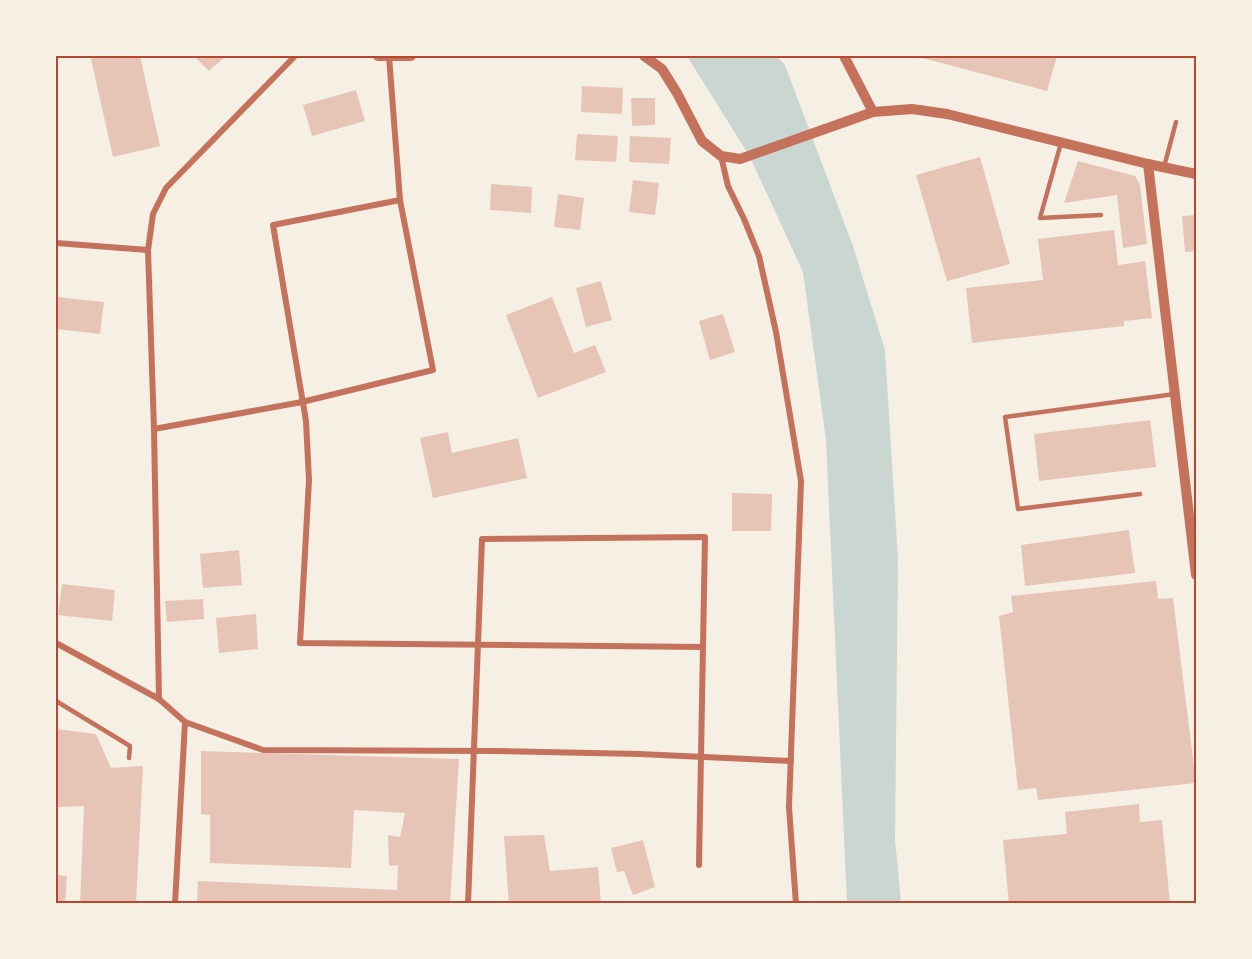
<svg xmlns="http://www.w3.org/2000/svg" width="1252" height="959" viewBox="0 0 1252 959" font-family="Merriweather,serif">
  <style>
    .water { fill: #c9d6d2 }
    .building { fill: #e6c5b7 }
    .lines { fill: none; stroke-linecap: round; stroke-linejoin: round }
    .service { stroke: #c5725c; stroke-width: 4.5 }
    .minor { stroke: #c5725c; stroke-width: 6 }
    .tertiary { stroke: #c5725c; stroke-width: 10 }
    .neatline { fill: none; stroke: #b5482f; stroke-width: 2 }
  </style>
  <rect width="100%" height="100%" fill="#f6efe4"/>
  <path class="water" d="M687,56H777L785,65L853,246L885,350L898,560L895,839L901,903H847L826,440L803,272L750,157Z"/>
  <g class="building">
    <path d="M101,56H140L160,146L113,157L91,59Z"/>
    <path d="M194,56H226L209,71Z"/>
    <path d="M915,56H1057L1047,91Z"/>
    <path d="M582,86L623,88L622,114L581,112Z"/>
    <path d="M356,90L365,121L312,136L303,105Z"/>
    <path d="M631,98H655V125L632,126Z"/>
    <path d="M577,134L618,136L616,162L575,160Z"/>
    <path d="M630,136L671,138L669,164L629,162Z"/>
    <path d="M980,157L1010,264L947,281L916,175Z"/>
    <path d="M1078,161L1135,176L1140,185L1147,244L1123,248L1117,195L1064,203Z"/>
    <path d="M633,180L659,183L655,215L629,212Z"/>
    <path d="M491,184L532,187L531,213L490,210Z"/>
    <path d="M558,194L584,198L580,230L554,227Z"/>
    <path d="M1196,215V251L1185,252L1182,216Z"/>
    <path d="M1114,230L1118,265L1145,261L1152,318L1124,321V326L972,343L966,288L1043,280L1038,239Z"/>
    <path d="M601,281L612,320L586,327L576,288Z"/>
    <path d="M56,297L104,302L100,334L56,329Z"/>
    <path d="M552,297L574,353L595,345L606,372L538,398L506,315Z"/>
    <path d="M723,314L735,352L710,360L699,321Z"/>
    <path d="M1150,420L1156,467L1039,481L1034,434Z"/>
    <path d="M448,432L452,453L518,438L527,478L433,498L420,438Z"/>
    <path d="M732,493L772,494L771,531H732Z"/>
    <path d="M1129,530L1135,573L1025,586L1021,545Z"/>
    <path d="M239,550L242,585L203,588L200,554Z"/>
    <path d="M1156,581L1158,599L1173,598L1196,783L1038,800L1036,788L1018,790L999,616L1013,612L1011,596Z"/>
    <path d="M62,584L115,590L112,621L58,615Z"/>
    <path d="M203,599L204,619L167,622L165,601Z"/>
    <path d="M256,614L258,649L219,653L216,618Z"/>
    <path d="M56,729L96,734L111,768L143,766L136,904H80L84,806L56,807Z"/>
    <path d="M201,751L459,759L450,904H197L198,881L397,890L398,865L389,866L388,835L400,837L405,813L354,810L351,868L210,863V815L201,814Z"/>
    <path d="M1139,804L1140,822L1162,820L1170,904H1009L1003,840L1067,834L1065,812Z"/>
    <path d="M544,835L550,871L598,867L601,904H509L504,836Z"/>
    <path d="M643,840L655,887L633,895L624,871L617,872L611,848Z"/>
    <path d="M56,875L67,876L65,904H56Z"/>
  </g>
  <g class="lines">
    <g class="service">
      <path d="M1061,143L1040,218L1101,215"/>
      <path d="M1164,167L1176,122"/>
      <path d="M1140,494L1018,509L1005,417L1175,394"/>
      <path d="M56,701L130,746L129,758"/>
    </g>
    <g class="minor">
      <path d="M721,156L728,186L744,219L759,256L776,332L801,481L789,807L796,904"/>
      <path d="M400,200L273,225L306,421L309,480L300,643L702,647"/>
      <path d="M56,243L148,250"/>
      <path d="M154,429L302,402L433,370L400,200L389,56"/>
      <path d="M56,643L159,699L185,722L263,750L495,751L639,754L791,761"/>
      <path d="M159,699L154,429L148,250L153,214L166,188L295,56"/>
      <path d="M175,904L185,722"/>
      <path d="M468,904L482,539L705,537L699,865"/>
    </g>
    <g class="tertiary">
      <path d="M378,56H411"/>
      <path d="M644,56L662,69L677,93L702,141L721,156L740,159L873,112L912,109L947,114L1148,164L1196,174"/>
      <path d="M844,56L873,112"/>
      <path d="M1148,164L1196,575"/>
    </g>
  </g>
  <rect width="1252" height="959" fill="none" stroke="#f6efe4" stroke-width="114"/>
  <rect x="57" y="57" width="1138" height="845" class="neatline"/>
</svg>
